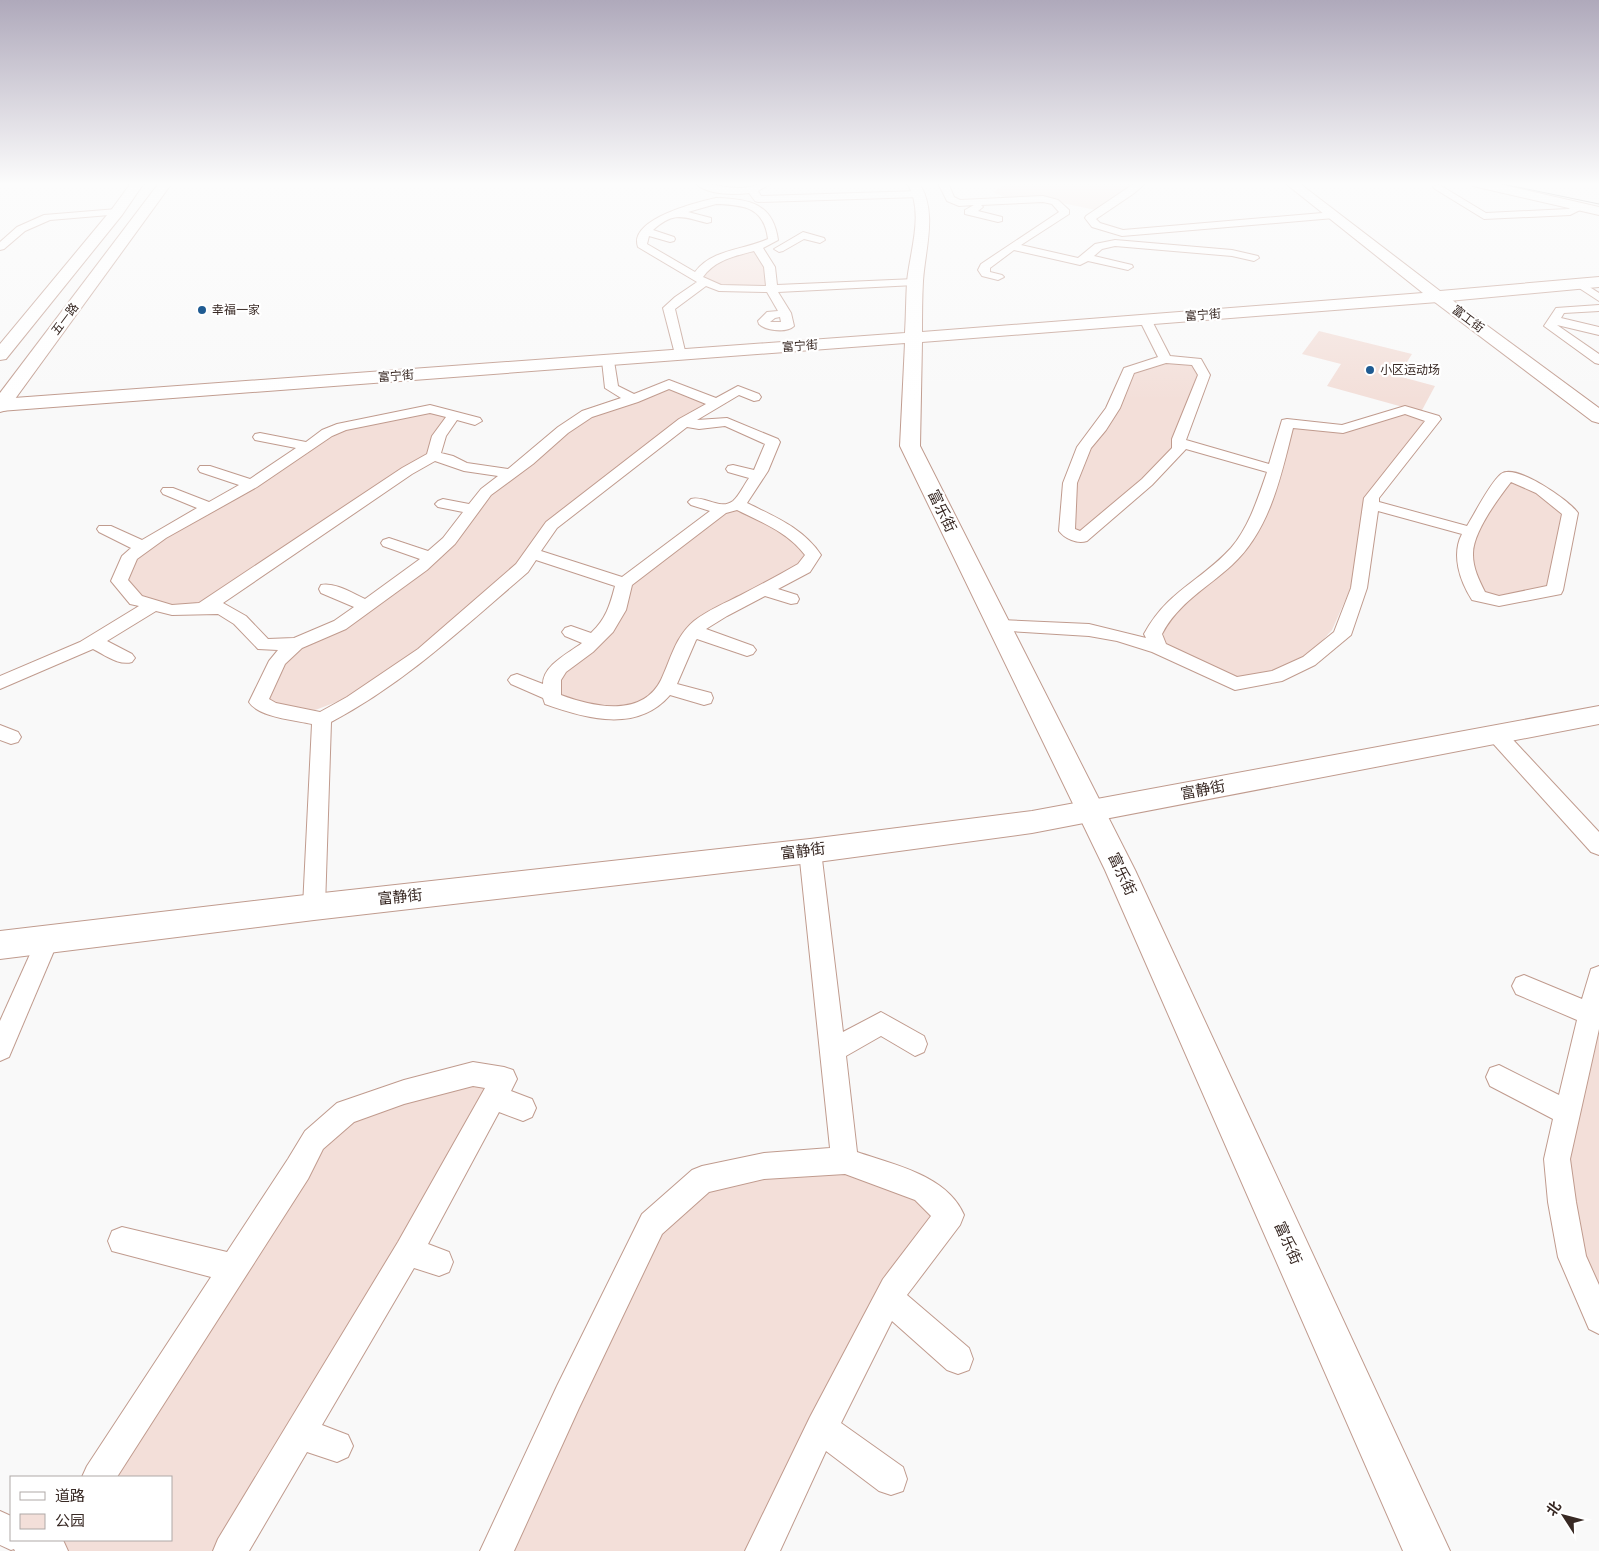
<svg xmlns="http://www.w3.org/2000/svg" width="1599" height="1551" viewBox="0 0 1599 1551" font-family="'Roboto Condensed','Noto Sans SC',sans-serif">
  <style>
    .green { fill: #f3dfd9 }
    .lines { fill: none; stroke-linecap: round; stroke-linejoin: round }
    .service-casing { stroke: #c09b8e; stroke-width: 2 }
    .minor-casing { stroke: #c09b8e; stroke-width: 2 }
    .tertiary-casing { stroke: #c09b8e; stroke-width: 2 }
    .secondary-casing { stroke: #c09b8e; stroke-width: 2 }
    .service { fill: #fff; fill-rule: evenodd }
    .minor { fill: #fff; fill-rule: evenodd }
    .tertiary { fill: #fff; fill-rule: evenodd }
    .secondary { fill: #fff; fill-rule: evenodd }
    .tram { stroke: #6f6460; stroke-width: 1 }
    .poi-dot { fill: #1f5b92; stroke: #fff; stroke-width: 2 }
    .labels { text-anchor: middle; stroke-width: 4.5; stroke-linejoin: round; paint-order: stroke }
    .far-poi-label { font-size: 12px; fill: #382924; stroke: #fff; text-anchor: start }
    .far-street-label { font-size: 12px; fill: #382924; stroke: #fff }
    .street-label { font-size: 15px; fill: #382924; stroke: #fff }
  </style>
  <rect width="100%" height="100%" fill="#f9f9f9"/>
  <g class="green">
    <path d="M1007,183H1136L1096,210L1057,202L1009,199L993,192Z"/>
    <path d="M756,249L764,260L769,289H731L699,277L720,258Z"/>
    <path d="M1319,331L1412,354L1398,376L1435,386L1421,412L1327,386L1341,364L1302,354Z"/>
    <path d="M1165,360L1195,363L1201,374L1177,448L1081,536L1070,531L1073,484L1087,448L1131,372Z"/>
    <path d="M669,386L712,403L547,522L516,566L423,647L355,695L302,715L276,705L266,698L284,662L298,647L429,565L491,492L568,431L592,415Z"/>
    <path d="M427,411L447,417L428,456L201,605L175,607L143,599L125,580L137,556L163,537L318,442L344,430Z"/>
    <path d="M1408,413L1428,419L1368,498L1352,585L1332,630L1307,657L1269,672L1234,679L1164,645L1163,628L1172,611L1242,552L1291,428L1344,433Z"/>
    <path d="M1509,479L1519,480L1567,512L1552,588L1497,598L1481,594L1468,541Z"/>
    <path d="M736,508L780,530L809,555L801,566L708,616L663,685L646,703L623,711L558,698L557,680L592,648L627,585L724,511Z"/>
    <path d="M1599,1000V1305L1577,1257L1563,1162Z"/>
    <path d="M463,1082L491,1084L219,1551H57L65,1540H171V1477H105L310,1163L346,1120Z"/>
    <path d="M765,1173H848L919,1195L938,1216L753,1551H508L659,1226L706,1185Z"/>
  </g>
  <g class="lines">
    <defs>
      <g id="service">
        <path d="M695,183C710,183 724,188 740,188C752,188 758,183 772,183L758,191L761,196L920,191L925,194L920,197L758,202L755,201L749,193C734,195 707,195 695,183Z"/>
        <path d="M938,183H948L954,197L960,200L1043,196L1058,200L1069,210V214L1021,245L1078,258L1095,244L1115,240L1232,250L1258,256L1259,258L1254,261L1232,256L1115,246L1102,249L1094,256L1132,265L1133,267L1128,270L1088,261L1080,265L1014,250L990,268V272L1002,275L1004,277L998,280L982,276L978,270L981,264L1059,212L1052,204L1043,202L981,205L983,207L978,211L1002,217V221L998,222L965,214V210L974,205L959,206L947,201Z"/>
        <path d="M1135,183H1146L1133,194L1096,219L1100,223L1123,230L1334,212L1339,215L1334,218L1122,236L1092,227L1085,218L1086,216Z"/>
        <path d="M1438,184L1486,213L1568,209L1581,204L1586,207L1570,215L1484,219L1435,189L1433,187Z"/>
        <path d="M716,198C749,199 773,203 778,240L763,248L775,267L777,285L915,279L921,282L915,285L778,292L791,313L794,326C787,333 766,331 759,324L758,321L767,312L778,311L767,292L719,291L706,286L675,309L686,355L680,359L676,358L663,308L675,297L697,282L638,247C628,219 698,202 716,198ZM716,204C744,205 764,207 768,239C744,250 712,249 695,272L647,244L649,236L670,242L674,241L675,239L674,237L653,230C675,211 682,217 707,223L711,222V218L688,212ZM754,251L764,267L766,286L721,285L703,277C715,260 735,256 754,251ZM780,317L781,322H770L775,318Z"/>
        <path d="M117,209L121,210V214L50,220L25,231L4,249L0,250V242L17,227L44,215Z"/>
        <path d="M803,232L824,238L825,240L820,243L804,239L783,251L779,252L774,249Z"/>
        <path d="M1580,281L1599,293V301L1576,286L1574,284Z"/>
        <path d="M1599,305V311L1564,313L1561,318L1599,327V335L1557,325L1599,354V364L1595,363L1544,326L1556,308Z"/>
        <path d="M1145,315L1151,319L1170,356L1201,359L1210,375L1186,440L1269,464L1282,420L1287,419L1342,425L1405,406L1439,416L1441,419L1379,498V502L1467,526C1475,513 1490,483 1501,474C1516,463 1569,500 1578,513L1563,590L1561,594L1499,606L1472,600C1460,581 1451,555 1462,534L1378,511L1367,588L1351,635L1315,665L1282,681L1235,690L1152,652L1117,641L1089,636L994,630L991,626L994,622L1000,620L1089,624L1146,638L1144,634C1168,590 1200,582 1231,548C1249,527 1258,498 1267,472L1186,449L1152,485L1087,541C1077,544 1065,539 1059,531L1063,483L1077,447L1106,408L1124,368L1158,357L1139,319ZM1166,363L1192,365L1198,375L1172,439V448L1142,479L1080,531L1075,529L1077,483L1091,448L1106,430L1120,408L1134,373ZM1405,414L1425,421L1364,498L1351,588L1334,632L1303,657L1272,671L1237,677L1166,644L1162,634C1178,603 1207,588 1232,565C1270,530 1281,476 1293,428L1343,433ZM1511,482L1536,493L1562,514L1547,586L1499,596L1485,592C1479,580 1473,568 1473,555C1472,533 1498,499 1511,482Z"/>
        <path d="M608,357L614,361L618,386L634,394L669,380L716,398L738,386L759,394L761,397L759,400L754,401L739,395L697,420L727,418L778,439L780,442L768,471L747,503C775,517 803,528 821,555L810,572L778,589L797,595L799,599L797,603L791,604L765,596L727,616L706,629L753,646L756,650L753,654L747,656L697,639L696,640L677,684L711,693L713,698L711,703L704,705L670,695C637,733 587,719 545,704L543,698L511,684L508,680L511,676L517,674L543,684C543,665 569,653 582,643L565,636L562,632L565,628L571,626L591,633C606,619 610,605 615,586L536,560L528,572C465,626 405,683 331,722L325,907L322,914L314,916L306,914L303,907L312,724C295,720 258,717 249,702L269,661L278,650L258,649L234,624L218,614L172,615L156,611L107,641L132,654L135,658L132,662C119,666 105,655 93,649L0,689V676L80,642L139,606L130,604L111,581L122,556L131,548L99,532L97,529L99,526H111L142,540L197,508L163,494L161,491L163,488H173L209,502L239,485L200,472L198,469L200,466H210L250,479L296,448L255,440L253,437L255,434L260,433L306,442L322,430L337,424L430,405L480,418L482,421L475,425L457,420L446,436L441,453L453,456L467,463L508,469L558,427L582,411L621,398L605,388L602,361ZM669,389L706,404L679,419L546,522L516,564L418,649L347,697L320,712L276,703L269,699L285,664L302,648L346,629L427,570L455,544L491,495L533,464L568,433L592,417L638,402ZM430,413L446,417L432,436L427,454L402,468L199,603L172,605L142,596L128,580L137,559L166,538L257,487L332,436L346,430ZM725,426L765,444L754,470L733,465L728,466L726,469L728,472L749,478C744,485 739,496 733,501C720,511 704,495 691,499L688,502L691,505L710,511L622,577L541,551L557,528L687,427L699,429ZM435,461L464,471L498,476L481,489L469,504L443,499L438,501L435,504L438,507L463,512L443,538L428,551L389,538L383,540L381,543L383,546L420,559L365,599C352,593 335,582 321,585L319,589L321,593L354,607L334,621L294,638L268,639L246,616L223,603L412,474ZM737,510C761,522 788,532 805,555L798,564C779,575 760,585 741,595C725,603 708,610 694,621C675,637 671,659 661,680C642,718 593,707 561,695V680L566,672L593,652L613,632L626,610L632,585L726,513Z"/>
        <path d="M0,725L18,732L21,737L18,742L11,744L0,740Z"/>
        <path d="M1496,727L1503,729L1599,832V855L1591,852L1489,739L1486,734L1489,729Z"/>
        <path d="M810,842L818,845L821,851L843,1032L881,1012L924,1036L927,1044L924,1052L915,1056L881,1036L846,1056L857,1152C894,1165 947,1175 964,1215L960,1225L907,1295L969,1348L973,1359L969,1370L958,1374L947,1370L892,1321L841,1423L903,1467L907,1479L903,1491L891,1495L879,1491L826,1451L780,1551H745L810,1417L883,1279L931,1216L915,1200L845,1174L764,1179L709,1192L662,1234L579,1408L514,1551H480L557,1386L642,1214L692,1170L702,1166L764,1153L830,1148L799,851L802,845Z"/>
        <path d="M48,929L56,932L59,939L9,1057L0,1061V1021L40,932Z"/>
        <path d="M1599,966V1029L1570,1159L1576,1202L1586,1256L1599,1285V1334L1589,1329L1558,1257L1548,1202L1544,1159L1553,1119L1490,1086L1486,1077L1490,1068L1499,1065L1559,1095L1577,1020L1516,994L1512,986L1516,978L1524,975L1582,999L1591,969Z"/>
        <path d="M473,1062L504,1067L513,1070L517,1079L511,1091L532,1099L536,1108L532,1117L523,1121L499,1112L428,1244L449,1252L453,1262L449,1272L439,1276L414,1268L322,1425L348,1435L353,1446L348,1457L337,1462L307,1452L249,1551H213L218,1539L398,1242L485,1088L473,1086L404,1104L354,1122L323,1149L308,1179L117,1477H82L87,1466L211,1277L112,1251L108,1241L112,1231L122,1227L227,1252L288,1159L305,1131L337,1103L404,1080Z"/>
        <path d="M0,1511L11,1516V1540H63L68,1551H15L14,1549L11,1550L0,1545Z"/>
      </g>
      <g id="minor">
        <path d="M907,183H919C938,212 925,249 923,281C922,298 922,315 922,332L1423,293L1285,183H1299L1440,291L1599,277V287L1438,302L922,342L920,446L1135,870L1450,1551H1403L1105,870L900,446L905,343L0,411V399L905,333C906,316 906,299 907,282C910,250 925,212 907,183Z"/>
        <path d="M1472,183H1495L1599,207V215L1473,186Z"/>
      </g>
      <g id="tertiary">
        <path d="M1438,292L1444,294L1599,408V423L1592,421L1432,300L1430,297L1432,294Z"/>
        <path d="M1599,706V724L1032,833L810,863L314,920L0,959V931L314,894L810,839L1032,811Z"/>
      </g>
      <g id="secondary">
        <path d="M131,183H144L122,215L6,359L0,360V344L112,209Z"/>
        <path d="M159,183H172L7,410L0,412V393Z"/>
      </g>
    </defs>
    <use href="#service" class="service-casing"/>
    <use href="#minor" class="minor-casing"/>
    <use href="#tertiary" class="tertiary-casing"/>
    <use href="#secondary" class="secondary-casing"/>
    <use href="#service" class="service"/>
    <use href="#minor" class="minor"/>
    <use href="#tertiary" class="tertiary"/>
    <use href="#secondary" class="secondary"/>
    <path class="tram" d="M1498,183L1599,204"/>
  </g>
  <linearGradient id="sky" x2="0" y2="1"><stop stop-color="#afa9bb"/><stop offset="0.46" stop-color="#fcfcfc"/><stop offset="1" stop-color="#fcfcfc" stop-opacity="0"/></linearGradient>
  <rect width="1599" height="400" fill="url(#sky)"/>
  <g class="poi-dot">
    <circle cx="202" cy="310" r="5"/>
    <circle cx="1370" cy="370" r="5"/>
  </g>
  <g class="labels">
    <g class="far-poi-label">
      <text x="212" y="314">幸福一家</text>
      <text x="1380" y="374">小区运动场</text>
    </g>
    <g class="far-street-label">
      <text transform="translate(1203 315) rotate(-4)" y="4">富宁街</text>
      <text transform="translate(65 319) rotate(-53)" y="4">五一路</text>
      <text transform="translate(1468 319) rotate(37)" y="4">富工街</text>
      <text transform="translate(800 346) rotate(-4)" y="4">富宁街</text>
      <text transform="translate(396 376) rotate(-4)" y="4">富宁街</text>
    </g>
    <g class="street-label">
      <text transform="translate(942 511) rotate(64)" y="5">富乐街</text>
      <text transform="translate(1203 790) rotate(-11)" y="5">富静街</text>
      <text transform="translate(803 851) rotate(-7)" y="5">富静街</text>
      <text transform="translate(1122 874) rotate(65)" y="5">富乐街</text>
      <text transform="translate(400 897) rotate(-6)" y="5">富静街</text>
      <text transform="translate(1288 1243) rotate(66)" y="5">富乐街</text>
    </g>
  </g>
  <rect x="10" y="1476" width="162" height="65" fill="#ffffff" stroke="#afa9a7"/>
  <rect x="20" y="1492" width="25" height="8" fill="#ffffff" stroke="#afa9a7"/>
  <text x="55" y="1501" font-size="15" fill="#382924">道路</text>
  <rect x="20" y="1514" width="25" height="15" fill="#f3dfd9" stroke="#afa9a7"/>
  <text x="55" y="1526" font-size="15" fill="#382924">公园</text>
  <g transform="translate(1564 1516) rotate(306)" stroke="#ffffff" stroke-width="4" paint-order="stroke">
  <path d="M0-4L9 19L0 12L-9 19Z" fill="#382924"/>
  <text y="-8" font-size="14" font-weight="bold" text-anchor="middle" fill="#382924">北</text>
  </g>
</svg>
